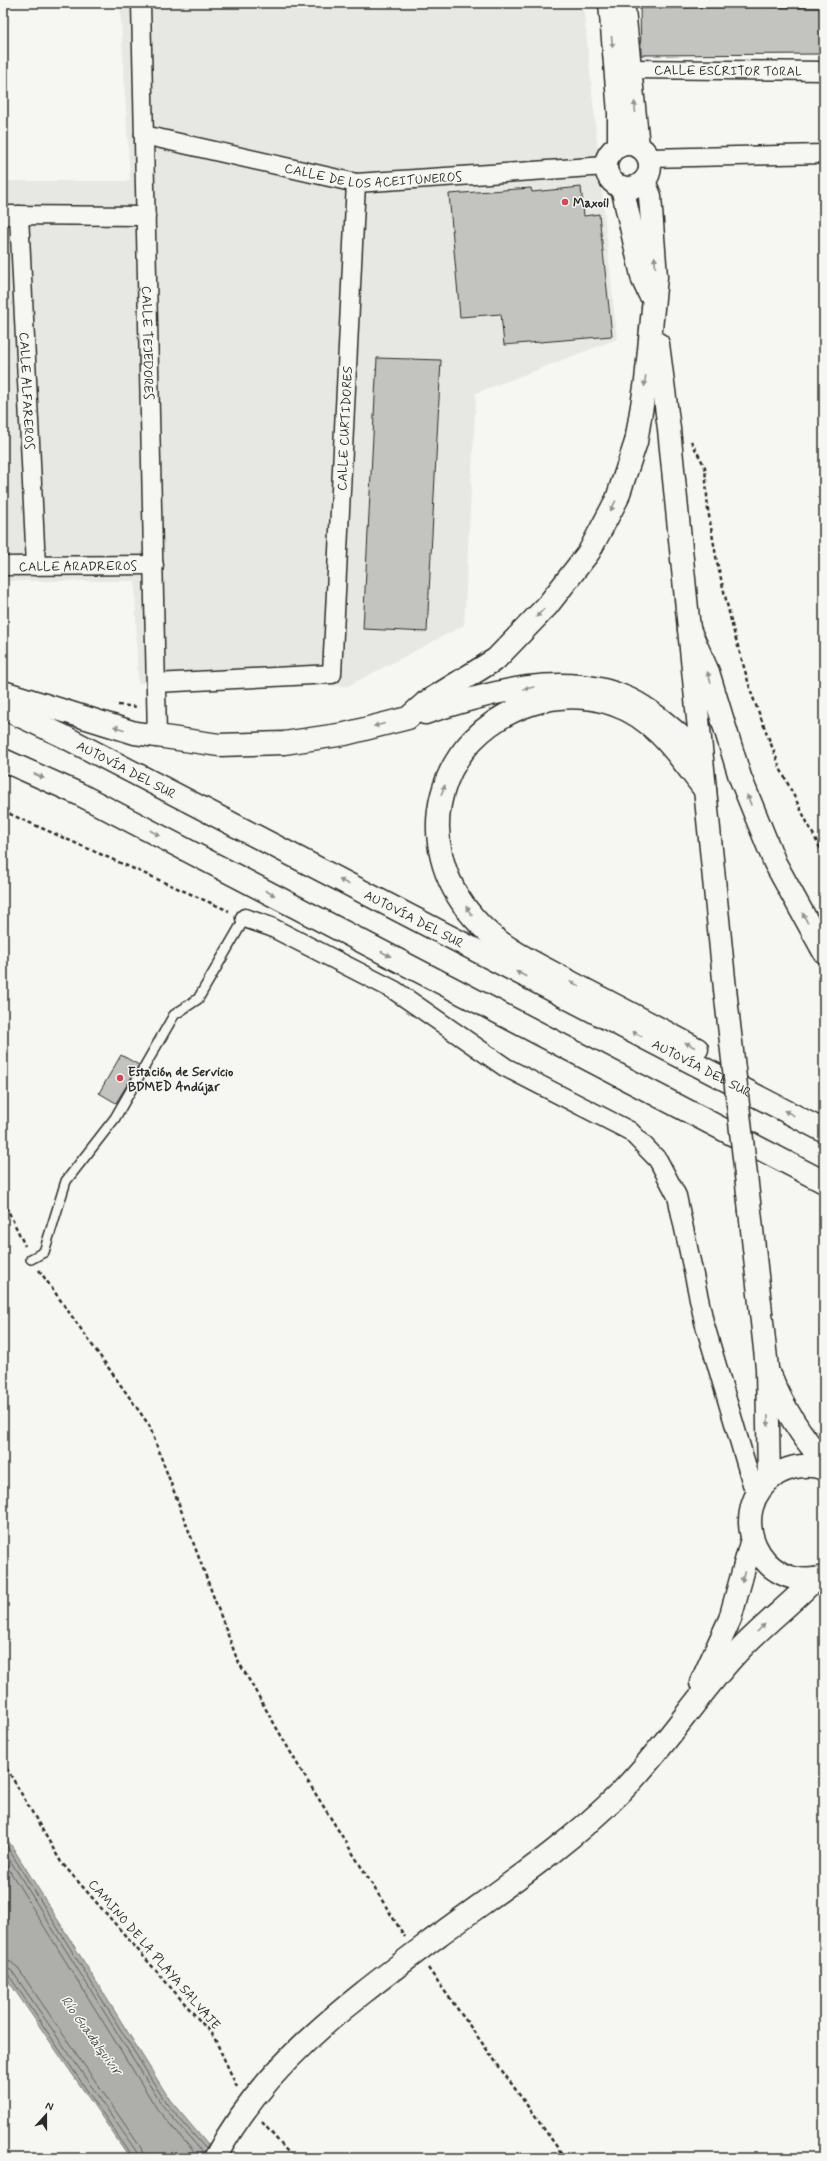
<svg xmlns="http://www.w3.org/2000/svg" width="827" height="2161" viewBox="0 0 827 2161" font-family="Mynerve,sans-serif">
  <style>
    .built { fill: #e7e7e3 }
    .water { fill: #aeaeab; stroke: #7a7a78 }
    .lines { fill: none; stroke-linecap: round; stroke-linejoin: round }
    .shore { stroke: #5f5f5e; stroke-width: 1 }
    .building { fill: #c3c3c0; stroke: #2b2b2b }
    .service-casing { stroke: #2b2b2b; stroke-width: 12 }
    .minor-casing { stroke: #2b2b2b; stroke-width: 21 }
    .tertiary-casing { stroke: #2b2b2b; stroke-width: 25 }
    .secondary-casing { stroke: #2b2b2b; stroke-width: 25 }
    .motorway-casing { stroke: #2b2b2b; stroke-width: 25 }
    .path { stroke: #2b2b2b; stroke-width: 2.5; stroke-dasharray: 4 3; stroke-linecap: butt }
    .service { stroke: #f6f6f2; stroke-width: 9 }
    .minor { stroke: #f6f6f2; stroke-width: 18 }
    .tertiary { stroke: #f6f6f2; stroke-width: 22 }
    .secondary { stroke: #f6f6f2; stroke-width: 22 }
    .motorway { stroke: #f6f6f2; stroke-width: 22 }
    .tertiary-bridge-casing { stroke: #2b2b2b; stroke-width: 25; stroke-linecap: butt }
    .secondary-bridge-casing { stroke: #2b2b2b; stroke-width: 25; stroke-linecap: butt }
    .tertiary-bridge { stroke: #f6f6f2; stroke-width: 22 }
    .secondary-bridge { stroke: #f6f6f2; stroke-width: 22 }
    .oneway { fill: #90908e }
    .poi-dot { fill: #d1495b; stroke: #f6f6f2; stroke-width: 1.5 }
    .labels { text-anchor: middle; stroke-width: 3; stroke-linejoin: round; paint-order: stroke }
    .street-label { font-size: 13px; fill: #2b2b2b; stroke: #f6f6f2 }
    .poi-label { font-size: 13px; font-weight: bold; fill: #2b2b2b; stroke: #f6f6f2; text-anchor: start }
    .water-label { font-size: 14px; font-style: italic; fill: #525251; stroke: #f6f6f2 }
  </style>
  <rect width="100%" height="100%" fill="#f6f6f2"/>
  <filter id="ink" filterUnits="userSpaceOnUse"><feTurbulence type="fractalNoise" baseFrequency=".025" numOctaves="2"/><feDisplacementMap in="SourceGraphic" scale="8" xChannelSelector="R" yChannelSelector="G"/><feConvolveMatrix kernelMatrix="1 2 1 2 8 2 1 2 1" color-interpolation-filters="sRGB"/></filter>
  <g filter="url(#ink)">
    <path class="built" d="M120,3H583L617,339L476,393L464,625L348,686L138,683L135,581H3V181H130Z"/>
    <path class="water" d="M3,1832L170,2100L219,2158H130L3,1973Z"/>
    <g class="lines">
      <g class="shore">
        <path d="M3,1840L166,2103L206,2149"/>
        <path d="M3,1849L162,2105L204,2154"/>
        <path d="M3,1860L157,2109L199,2158"/>
        <path d="M3,1960L11,1962L17,1967L141,2148L144,2158"/>
        <path d="M3,1966L12,1971L136,2151L138,2158"/>
        <path d="M3,1971L8,1974L133,2158"/>
      </g>
    </g>
    <g class="building">
      <path d="M763,7L824,8V54L641,55L640,8Z"/>
      <path d="M581,187L584,216L599,214L612,336L504,345L501,314L460,317L449,194L531,188L532,192Z"/>
      <path d="M377,358L441,360L427,632L363,629Z"/>
      <path d="M121,1055L139,1065L116,1103L99,1093Z"/>
    </g>
    <g class="lines">
      <defs>
        <path id="service" d="M31,1259L44,1252L66,1181L115,1118L174,1015L198,999L245,918"/>
        <g id="minor">
          <path id="s1" d="M141,3L157,736"/>
          <path id="s2" d="M631,69L824,71"/>
          <path id="s3" d="M144,135L356,183L606,166"/>
          <path d="M649,158L824,154"/>
          <path d="M3,215L146,216"/>
          <path id="s4" d="M19,215L36,566"/>
          <path id="s5" d="M3,566L154,565"/>
          <path id="s6" d="M156,683L332,674L356,183"/>
          <path d="M245,918L271,927L394,990L505,1067L630,1131L658,1160L677,1196L704,1322L752,1484L759,1492"/>
        </g>
        <g id="tertiary">
          <path d="M610,3L619,113V146"/>
          <path d="M621,3L624,9L638,146"/>
          <circle cx="628" cy="166" r="22"/>
          <path d="M622,187L643,280L649,293"/>
          <path d="M658,344L669,429L725,989"/>
          <path d="M425,713C487,693 567,669 629,699C656,712 678,735 701,754"/>
          <path d="M157,736L219,745L284,743L345,734L408,718L425,703L496,659L547,606L589,552L617,499L636,442L646,381L656,277L650,196L644,181"/>
          <path d="M750,1211L767,1368L769,1479"/>
          <path d="M771,1377C784,1409 801,1436 824,1462"/>
        </g>
        <g id="secondary">
          <path d="M824,1469C809,1463 791,1466 777,1474C721,1510 760,1595 824,1577"/>
          <path d="M701,1683L730,1619L752,1539"/>
          <path d="M439,1935C500,1890 566,1847 620,1793C662,1751 694,1700 734,1656C759,1628 789,1606 815,1579"/>
        </g>
        <g id="motorway">
          <path d="M689,629L708,672L740,777L775,863L824,952"/>
          <path d="M3,692L135,733L157,736"/>
          <path id="s7" d="M3,708L61,735L824,1131"/>
          <path d="M3,760L79,794L824,1182"/>
          <path d="M697,1049C657,1027 616,1006 576,985C541,966 500,949 474,918C408,843 436,735 531,704C559,695 588,695 615,705C656,719 680,758 705,790"/>
        </g>
      </defs>
      <use href="#service" class="service-casing"/>
      <use href="#minor" class="minor-casing"/>
      <use href="#tertiary" class="tertiary-casing"/>
      <use href="#secondary" class="secondary-casing"/>
      <use href="#motorway" class="motorway-casing"/>
      <g class="path">
        <path d="M691,441L705,467L708,510L717,562L733,629L752,695L781,770L824,856"/>
        <path d="M118,705L139,707"/>
        <path d="M3,811L229,911"/>
        <path d="M3,1200L25,1246"/>
        <path d="M39,1270L149,1425L237,1659L302,1772L405,1937"/>
        <path d="M3,1762L61,1862L214,2037L238,2089"/>
        <path d="M428,1968L565,2158"/>
        <path d="M262,2122L293,2158"/>
      </g>
      <use href="#service" class="service"/>
      <use href="#minor" class="minor"/>
      <use href="#tertiary" class="tertiary"/>
      <use href="#secondary" class="secondary"/>
      <use href="#motorway" class="motorway"/>
      <defs>
        <path id="tertiary-bridge" d="M725,989L750,1211"/>
        <path id="secondary-bridge" d="M215,2158C266,2061 354,1999 439,1935"/>
      </defs>
      <use href="#tertiary-bridge" class="tertiary-bridge-casing"/>
      <use href="#secondary-bridge" class="secondary-bridge-casing"/>
      <use href="#tertiary-bridge" class="tertiary-bridge"/>
      <use href="#secondary-bridge" class="secondary-bridge"/>
    </g>
    <defs><path id="oneway-solid" d="M-6-.8H1V-3.2L6.5 0L1 3.2V.8H-6Z"/></defs>
    <g class="oneway">
      <use href="#oneway-solid" transform="translate(612 42) rotate(85)"/>
      <use href="#oneway-solid" transform="translate(635 107) rotate(-95)"/>
      <use href="#oneway-solid" transform="translate(655 262) rotate(-94)"/>
      <use href="#oneway-solid" transform="translate(645 381) rotate(97)"/>
      <use href="#oneway-solid" transform="translate(613 506) rotate(118)"/>
      <use href="#oneway-solid" transform="translate(540 613) rotate(134)"/>
      <use href="#oneway-solid" transform="translate(709 677) rotate(-108)"/>
      <use href="#oneway-solid" transform="translate(529 688) rotate(170)"/>
      <use href="#oneway-solid" transform="translate(379 725) rotate(166)"/>
      <use href="#oneway-solid" transform="translate(119 728) rotate(-163)"/>
      <use href="#oneway-solid" transform="translate(39 776) rotate(24)"/>
      <use href="#oneway-solid" transform="translate(443 790) rotate(-69)"/>
      <use href="#oneway-solid" transform="translate(749 800) rotate(-112)"/>
      <use href="#oneway-solid" transform="translate(155 833) rotate(28)"/>
      <use href="#oneway-solid" transform="translate(344 882) rotate(-153)"/>
      <use href="#oneway-solid" transform="translate(270 893) rotate(28)"/>
      <use href="#oneway-solid" transform="translate(469 911) rotate(-124)"/>
      <use href="#oneway-solid" transform="translate(805 918) rotate(-118)"/>
      <use href="#oneway-solid" transform="translate(386 954) rotate(28)"/>
      <use href="#oneway-solid" transform="translate(521 974) rotate(-153)"/>
      <use href="#oneway-solid" transform="translate(575 984) rotate(-152)"/>
      <use href="#oneway-solid" transform="translate(637 1034) rotate(-153)"/>
      <use href="#oneway-solid" transform="translate(690 1045) rotate(-152)"/>
      <use href="#oneway-solid" transform="translate(789 1113) rotate(-153)"/>
      <use href="#oneway-solid" transform="translate(768 1421) rotate(88)"/>
      <use href="#oneway-solid" transform="translate(743 1577) rotate(105)"/>
      <use href="#oneway-solid" transform="translate(761 1628) rotate(-45)"/>
    </g>
  </g>
  <g class="poi-dot">
    <circle cx="565" cy="202" r="4"/>
    <circle cx="120" cy="1078" r="4"/>
  </g>
  <g class="labels">
    <g class="street-label">
      <text dy="5" stroke="none"><textPath href="#s2" startOffset="97">CALLE ESCRITOR TORAL</textPath></text>
      <text dy="5" stroke="none"><textPath href="#s3" startOffset="234">CALLE DE LOS ACEITUNEROS</textPath></text>
      <text dy="5" stroke="none"><textPath href="#s1" startOffset="340">CALLE TEJEDORES</textPath></text>
      <text dy="5" stroke="none"><textPath href="#s4" startOffset="176">CALLE ALFAREROS</textPath></text>
      <text dy="5" stroke="none"><textPath href="#s6" startOffset="422">CALLE CURTIDORES</textPath></text>
      <text dy="5" stroke="none"><textPath href="#s5" startOffset="75">CALLE ARADREROS</textPath></text>
      <text dy="5" stroke="none"><textPath href="#s7" startOffset="138">AUTOVÍA DEL SUR</textPath></text>
      <text dy="5" stroke="none"><textPath href="#s7" startOffset="462">AUTOVÍA DEL SUR</textPath></text>
      <text dy="5" stroke="none"><textPath href="#s7" startOffset="786">AUTOVÍA DEL SUR</textPath></text>
      <text transform="translate(155 1954) rotate(49)" y="5">CAMINO DE LA PLAYA SALVAJE</text>
    </g>
    <g class="poi-label">
      <text x="573" y="207">Maxoil</text>
      <text x="128" y="1076">Estación de Servicio<tspan x="128" dy="15">BDMED Andújar</tspan></text>
    </g>
    <g class="water-label">
      <text transform="translate(92 2035) rotate(54)" y="5">Río Guadalquivir</text>
    </g>
  </g>
  <rect width="827" height="2161" fill="none" stroke="#f6f6f2" stroke-width="16"/>
  <rect x="8" y="8" width="811" height="2145" fill="none" stroke="#2b2b2b" stroke-width="1.5" filter="url(#ink)"/>
  <g transform="translate(46 2115) rotate(21)" stroke="#f6f6f2" stroke-width="3" paint-order="stroke">
  <path d="M0-3L7 15L0 10L-7 15Z" fill="#2b2b2b"/>
  <text y="-6" font-size="11" font-weight="bold" text-anchor="middle" fill="#2b2b2b">N</text>
  </g>
</svg>
